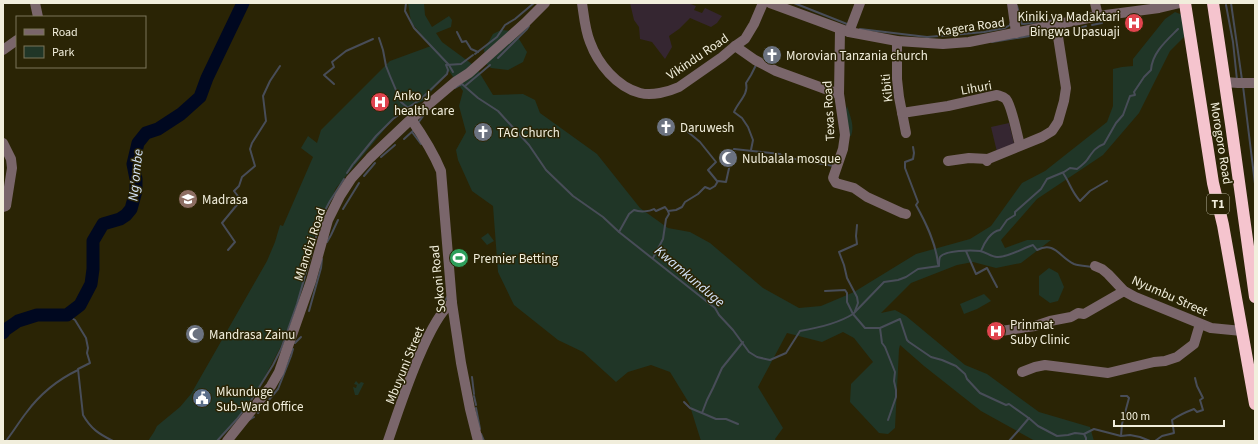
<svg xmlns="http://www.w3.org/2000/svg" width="1258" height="444" viewBox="0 0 1258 444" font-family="'Source Sans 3',sans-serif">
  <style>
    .commercial { fill: #352631 }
    .green { fill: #203627 }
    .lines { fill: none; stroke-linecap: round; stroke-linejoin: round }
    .stream { stroke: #484d58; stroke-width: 2 }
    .river { stroke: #000820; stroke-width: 13 }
    .minor { stroke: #7a666b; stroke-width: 10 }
    .highway { stroke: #f5c4ce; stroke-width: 12 }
    .labels { text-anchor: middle; stroke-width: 3; stroke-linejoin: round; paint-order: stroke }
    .shield { fill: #2a2405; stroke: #b5b19c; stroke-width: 1 }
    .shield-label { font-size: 12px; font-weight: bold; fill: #f1eedc }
    .poi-label { font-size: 13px; fill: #f1eedc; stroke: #2a2405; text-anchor: start }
    .street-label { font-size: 13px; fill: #f1eedc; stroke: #2a2405 }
    .water-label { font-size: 14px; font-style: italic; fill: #d5e5fb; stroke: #2a2405 }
  </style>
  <rect width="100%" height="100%" fill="#2a2405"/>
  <g class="commercial">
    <path d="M630,3H688L696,6L694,10L702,13L705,8L722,16L717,23L711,27L690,18L679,29L669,36L672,47L665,59L652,42L640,39L639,27L634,20Z"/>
    <path d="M1009,123L1015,147L997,152L991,127Z"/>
  </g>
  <g class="green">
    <path d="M408,3H424L425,15L432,27L449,16L452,20L451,27L436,33L442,42L476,67L493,95L523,94L535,100L540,113L597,154L640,208L668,228L690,232L710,243L763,288L799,308L821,306L854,292L916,254L970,239L991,226L1022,183L1045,171L1107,122L1113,106V69L1122,67L1133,66V59L1165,19L1175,12L1185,16L1187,34L1170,51L1139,113L1103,155L1037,199L1001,240L1005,248L1027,240H1051L1021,263L996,268L973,262L957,265L911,283L881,313L895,310L906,316L965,365L987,374L1039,412L1090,427L1094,441H1035L981,411L924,366L900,345L899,349L895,428L888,434L879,433L850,402L851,384L873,362L854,338L843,332L822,342L787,333L758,387L783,428L775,439L776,441H701L689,403L670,372L651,365L628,372L616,382L583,352L558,340L514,305L498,272L493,206L472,191L458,160L456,150L466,132L459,106L463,91L449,71L423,101L398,113L336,188L314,237L304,285L280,348L262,382L241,413L217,441H148L154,432L157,426L180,407L191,394L267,261L275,242L280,225L283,226L313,157L301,148L308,136L317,143L321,130L390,61L431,46L411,22Z"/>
    <path d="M501,30L514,31L527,52L523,62L508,70L491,68L486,64L484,50L493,34Z"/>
    <path d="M847,106C850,116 855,126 851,136L848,135L846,110Z"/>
    <path d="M488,233L494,241L487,245L481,238Z"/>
    <path d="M1049,268L1058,273L1064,287L1058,301L1050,303L1039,295V276Z"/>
    <path d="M984,294L991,301L977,309L964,314L960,304Z"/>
    <path d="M356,381L359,384L361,382L364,383L358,395H355L353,387L356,388L357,385L354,384Z"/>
  </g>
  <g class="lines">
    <g class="stream">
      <path d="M406,3L405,11L414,28L449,65L453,72"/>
      <path d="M794,3L847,24"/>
      <path d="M1231,3L1242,80"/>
      <path d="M1226,5L1233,42L1237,80"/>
      <path d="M1017,6L1022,24"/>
      <path d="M1023,24L1055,20"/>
      <path d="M1092,25L1102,23"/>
      <path d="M1080,28L1086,26"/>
      <path d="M860,29L927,37L963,34L984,32L1005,28L1010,25V24"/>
      <path d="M1061,31L1067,30"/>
      <path d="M457,32L462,42L466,41L471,49L478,52"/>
      <path d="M379,38L383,50L386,66L390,76L401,102L408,108"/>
      <path d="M992,42L1054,32"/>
      <path d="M475,54L497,37L505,25L515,19L534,3"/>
      <path d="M498,58L527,29L529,26"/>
      <path d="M334,84L324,75L334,67L332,62L346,51L373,39"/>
      <path d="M465,86L490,65"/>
      <path d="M1243,86L1255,184"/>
      <path d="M455,88L462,84L478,98L498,111L529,145L546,170L573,196L603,217L619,232L715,308L719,315L733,330L749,352L757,357L770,360L786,353L800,331C818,328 837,324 853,314L865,328H880L882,343L885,347L895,372L894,381L896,390V397L888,420"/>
      <path d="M409,107L421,99L447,74L448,70L446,65L461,64L473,55"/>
      <path d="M418,123L426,112"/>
      <path d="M412,132L421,144"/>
      <path d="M688,132L700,142L716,162L708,170L717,181"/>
      <path d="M404,139L415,129"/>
      <path d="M913,147L914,153L913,159L905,162V168L918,202L916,205C926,223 936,243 938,264"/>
      <path d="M734,149L780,154L784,157L834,166"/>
      <path d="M751,150L753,140L748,127L742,118L734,112C738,102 749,94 746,83L751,75L756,65"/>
      <path d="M381,157L395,145"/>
      <path d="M354,163L376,136L393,119L404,111"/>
      <path d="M347,173L353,164"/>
      <path d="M1063,173C1070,183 1071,191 1080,201L1090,191L1107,181"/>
      <path d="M364,176L375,163"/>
      <path d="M343,209L359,183"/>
      <path d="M619,232L629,214L634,210C639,212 649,212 654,209L656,211L665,207L668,211"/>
      <path d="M327,242L331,235L338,220"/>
      <path d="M228,250L235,242L222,223L241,200L234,191L239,186L242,177L255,166L250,149L252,143L266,121L263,96L270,81L280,66"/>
      <path d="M966,251L976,274L987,268L997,287"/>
      <path d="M981,251C984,243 991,231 1000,230L1007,220L1015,215V212L1041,189L1047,179L1064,172L1070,168L1077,169C1081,166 1085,163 1087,160C1092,153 1095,147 1104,144L1116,123L1123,115L1130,96L1135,95L1134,92L1144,77L1151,70C1152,53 1166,41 1178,29"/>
      <path d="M653,258L663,239L666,219L669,214L668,211L676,210L682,207L685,202L698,194L705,187L710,189L715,186L718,181L726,182L733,150"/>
      <path d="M825,291L845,290L847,293V302L853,314"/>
      <path d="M443,305L447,297"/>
      <path d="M309,311L321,268L322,259"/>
      <path d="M855,311L858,303L857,297L847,278L844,265L839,252L857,244L856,236L857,225"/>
      <path d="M853,314L884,282L898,280L906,277L918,269L939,266C939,264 939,259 940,257C945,250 972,250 980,251C986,252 991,257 997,257C1007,258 1023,248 1033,245L1037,250C1055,241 1059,257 1074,264C1080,266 1086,266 1093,267"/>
      <path d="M67,315L75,320L86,338L88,348L87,353L90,363L78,369L83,415C91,429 99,434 113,441"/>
      <path d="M880,328L900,319L907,340L909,342L931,357L942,360L956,366L965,374L967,379L980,393L1006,405L1009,404L1030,419L1038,426L1057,436L1068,435L1075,433L1084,434L1086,438V441"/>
      <path d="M295,343L301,337"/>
      <path d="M472,377L474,394"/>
      <path d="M474,396L476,405"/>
      <path d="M1121,396H1127L1129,398L1122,424L1121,436"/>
      <path d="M684,402L690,408L702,413L707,400L713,388L722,368L743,342"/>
      <path d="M476,408L480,429"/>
      <path d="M258,413L278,389L291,356L293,349"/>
      <path d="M702,413L716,419H726L738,424"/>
      <path d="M249,420L254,417"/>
      <path d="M481,434L484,441"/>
      <path d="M1084,434L1094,429L1121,436L1130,435L1140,437L1150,441"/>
      <path d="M6,441C13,432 19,422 26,413C40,394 57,380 78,370"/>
      <path d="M217,441L237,419L250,402L273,365L281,349L297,304L322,216L330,201L344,179"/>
      <path d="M1009,441L1018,431L1029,418"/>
      <path d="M1155,441L1162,436L1174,433L1172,420C1179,415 1186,412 1194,409L1197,412L1203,410L1200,400L1203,398L1197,386L1195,378"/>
    </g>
    <path class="river" d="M3,333L5,330L18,321L37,315H67L80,305L91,284L93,269V241L103,224L120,219L126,215L131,209L136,191V179L133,164L138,143L146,133L158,129L181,114L200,97L207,78L243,3"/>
    <g class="minor">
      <path d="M35,3L38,17"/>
      <path d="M582,3C584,16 585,30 590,42C598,64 617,87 640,93C652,96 668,92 679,87L722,57L735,46L745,39L754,24L763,3"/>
      <path d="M770,3L849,32L897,41L943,44L969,42L1098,16L1159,8L1180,3"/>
      <path d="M1012,3L1015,25L1016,33"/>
      <path d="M1095,3L1098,16"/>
      <path d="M840,30L839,94L845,135L843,149L833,178L836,183L854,188L867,197L902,213L906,214"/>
      <path d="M849,32L860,3"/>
      <path d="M897,41V79L899,97L906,133"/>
      <path d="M735,46L755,60L776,71L839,94"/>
      <path d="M3,50L17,40"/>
      <path d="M1225,82L1238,83H1255"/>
      <path d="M902,113L948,106L997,95C1000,96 1003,96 1006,99C1012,106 1017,135 1020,145"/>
      <path d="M411,119C423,136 433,152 441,171L452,303L461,363L470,409L478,441"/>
      <path d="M3,143L11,159L12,168L6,206L3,207"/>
      <path d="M948,161L969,158L988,159"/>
      <path d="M987,161L988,159L1042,137L1052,131L1058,122L1064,101L1066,88L1056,24"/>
      <path d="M1095,266L1102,269L1108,274L1124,291L1135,297L1211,328L1242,331"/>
      <path d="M1001,331L1035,326L1050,321L1071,317L1078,313L1084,314L1124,291"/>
      <path d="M1022,372L1035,367L1045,365L1108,373L1154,362L1165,361L1177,357L1194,344L1200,324"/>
      <path d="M227,441L271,386L279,372L311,281L328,220L340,196L351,179L370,158L409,121L455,82L469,73L525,23L545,3"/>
      <path d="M388,441C398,412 428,318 452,303"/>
    </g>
    <g class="highway">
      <path d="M1185,3L1213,183L1223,225L1255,404"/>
      <path d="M1213,3L1231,124L1255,297"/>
    </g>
  </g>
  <defs>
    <symbol id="hospital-disc" viewBox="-11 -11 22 22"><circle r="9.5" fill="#e0444e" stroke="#2a2405"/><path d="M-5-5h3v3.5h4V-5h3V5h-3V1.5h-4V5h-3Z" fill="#fff"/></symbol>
    <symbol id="church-disc" viewBox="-11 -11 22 22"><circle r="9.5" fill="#6b7280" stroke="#2a2405"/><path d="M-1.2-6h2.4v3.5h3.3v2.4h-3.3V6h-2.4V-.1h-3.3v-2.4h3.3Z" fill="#fff"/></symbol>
    <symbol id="mosque-disc" viewBox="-11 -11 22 22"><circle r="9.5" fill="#6b7280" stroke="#2a2405"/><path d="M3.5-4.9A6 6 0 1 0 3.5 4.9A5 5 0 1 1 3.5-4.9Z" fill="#fff"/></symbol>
    <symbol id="university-disc" viewBox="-11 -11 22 22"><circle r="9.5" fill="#8d6e63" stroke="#2a2405"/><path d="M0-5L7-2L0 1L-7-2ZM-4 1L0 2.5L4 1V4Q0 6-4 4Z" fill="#fff"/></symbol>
    <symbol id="stadium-disc" viewBox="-11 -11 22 22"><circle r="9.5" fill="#2e9e5b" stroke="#2a2405"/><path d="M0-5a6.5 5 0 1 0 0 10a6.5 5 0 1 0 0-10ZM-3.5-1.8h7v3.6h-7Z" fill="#fff"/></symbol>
    <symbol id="civic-disc" viewBox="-11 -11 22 22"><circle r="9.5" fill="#5c6f8a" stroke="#2a2405"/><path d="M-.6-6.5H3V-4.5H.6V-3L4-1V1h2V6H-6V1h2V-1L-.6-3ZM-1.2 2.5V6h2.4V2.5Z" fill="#fff"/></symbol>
  </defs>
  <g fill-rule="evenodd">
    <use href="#hospital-disc" x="1123" y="12" width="22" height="22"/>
    <use href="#church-disc" x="761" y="44" width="22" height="22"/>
    <use href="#hospital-disc" x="369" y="91" width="22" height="22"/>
    <use href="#church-disc" x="655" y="116" width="22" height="22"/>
    <use href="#church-disc" x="472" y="121" width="22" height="22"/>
    <use href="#mosque-disc" x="717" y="147" width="22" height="22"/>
    <use href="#university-disc" x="177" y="188" width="22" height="22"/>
    <use href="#stadium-disc" x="448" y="247" width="22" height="22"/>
    <use href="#hospital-disc" x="985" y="320" width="22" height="22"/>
    <use href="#mosque-disc" x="184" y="323" width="22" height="22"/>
    <use href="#civic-disc" x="191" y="387" width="22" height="22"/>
  </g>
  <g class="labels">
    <rect class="shield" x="1207" y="194" width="22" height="20" rx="3"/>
    <g class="shield-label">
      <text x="1218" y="208">T1</text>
    </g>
    <g class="poi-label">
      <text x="1120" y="21" text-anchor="end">Kiniki ya Madaktari<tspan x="1120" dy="15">Bingwa Upasuaji</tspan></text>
      <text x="786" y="60">Morovian Tanzania church</text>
      <text x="394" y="100">Anko J<tspan x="394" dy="15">health care</tspan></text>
      <text x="680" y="132">Daruwesh</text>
      <text x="497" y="137">TAG Church</text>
      <text x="742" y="163">Nulbalala mosque</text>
      <text x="202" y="204">Madrasa</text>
      <text x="473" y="263">Premier Betting</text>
      <text x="1010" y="329">Prinmat<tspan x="1010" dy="15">Suby Clinic</tspan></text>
      <text x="209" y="339">Mandrasa Zainu</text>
      <text x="216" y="396">Mkunduge<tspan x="216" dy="15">Sub-Ward Office</tspan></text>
    </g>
    <g class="street-label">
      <text transform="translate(971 26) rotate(-8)" y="5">Kagera Road</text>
      <text transform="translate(697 56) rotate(-34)" y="5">Vikindu Road</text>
      <text transform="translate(976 87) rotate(-10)" y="5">Lihuri</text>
      <text transform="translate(886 88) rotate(-96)" y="5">Kibiti</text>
      <text transform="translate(828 111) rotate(-93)" y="5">Texas Road</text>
      <text transform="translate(1222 143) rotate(81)" y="5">Morogoro Road</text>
      <text transform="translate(309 244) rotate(-72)" y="5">Mlandizi Road</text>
      <text transform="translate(437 279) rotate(-96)" y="5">Sokoni Road</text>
      <text transform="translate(1170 295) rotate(24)" y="5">Nyumbu Street</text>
      <text transform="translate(404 365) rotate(-68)" y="5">Mbuyuni Street</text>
    </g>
    <g class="water-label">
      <text transform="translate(135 175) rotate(-84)" y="5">Ng'ombe</text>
      <text transform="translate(690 276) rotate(40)" y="5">Kwamkunduge</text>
    </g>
  </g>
  <rect width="1258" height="444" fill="none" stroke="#f1eedc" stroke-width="8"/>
  <rect x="16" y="16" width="130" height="52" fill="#2a2405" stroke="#7a755b"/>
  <rect x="24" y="29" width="20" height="6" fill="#7a666b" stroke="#7a755b"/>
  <text x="52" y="36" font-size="12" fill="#f1eedc">Road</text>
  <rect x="24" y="46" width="20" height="12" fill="#203627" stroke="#7a755b"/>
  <text x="52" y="56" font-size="12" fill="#f1eedc">Park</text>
  <path d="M1114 420v6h110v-6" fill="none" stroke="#f1eedc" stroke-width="2"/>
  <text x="1120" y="420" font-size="12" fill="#f1eedc" stroke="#2a2405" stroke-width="3" paint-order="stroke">100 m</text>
</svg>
